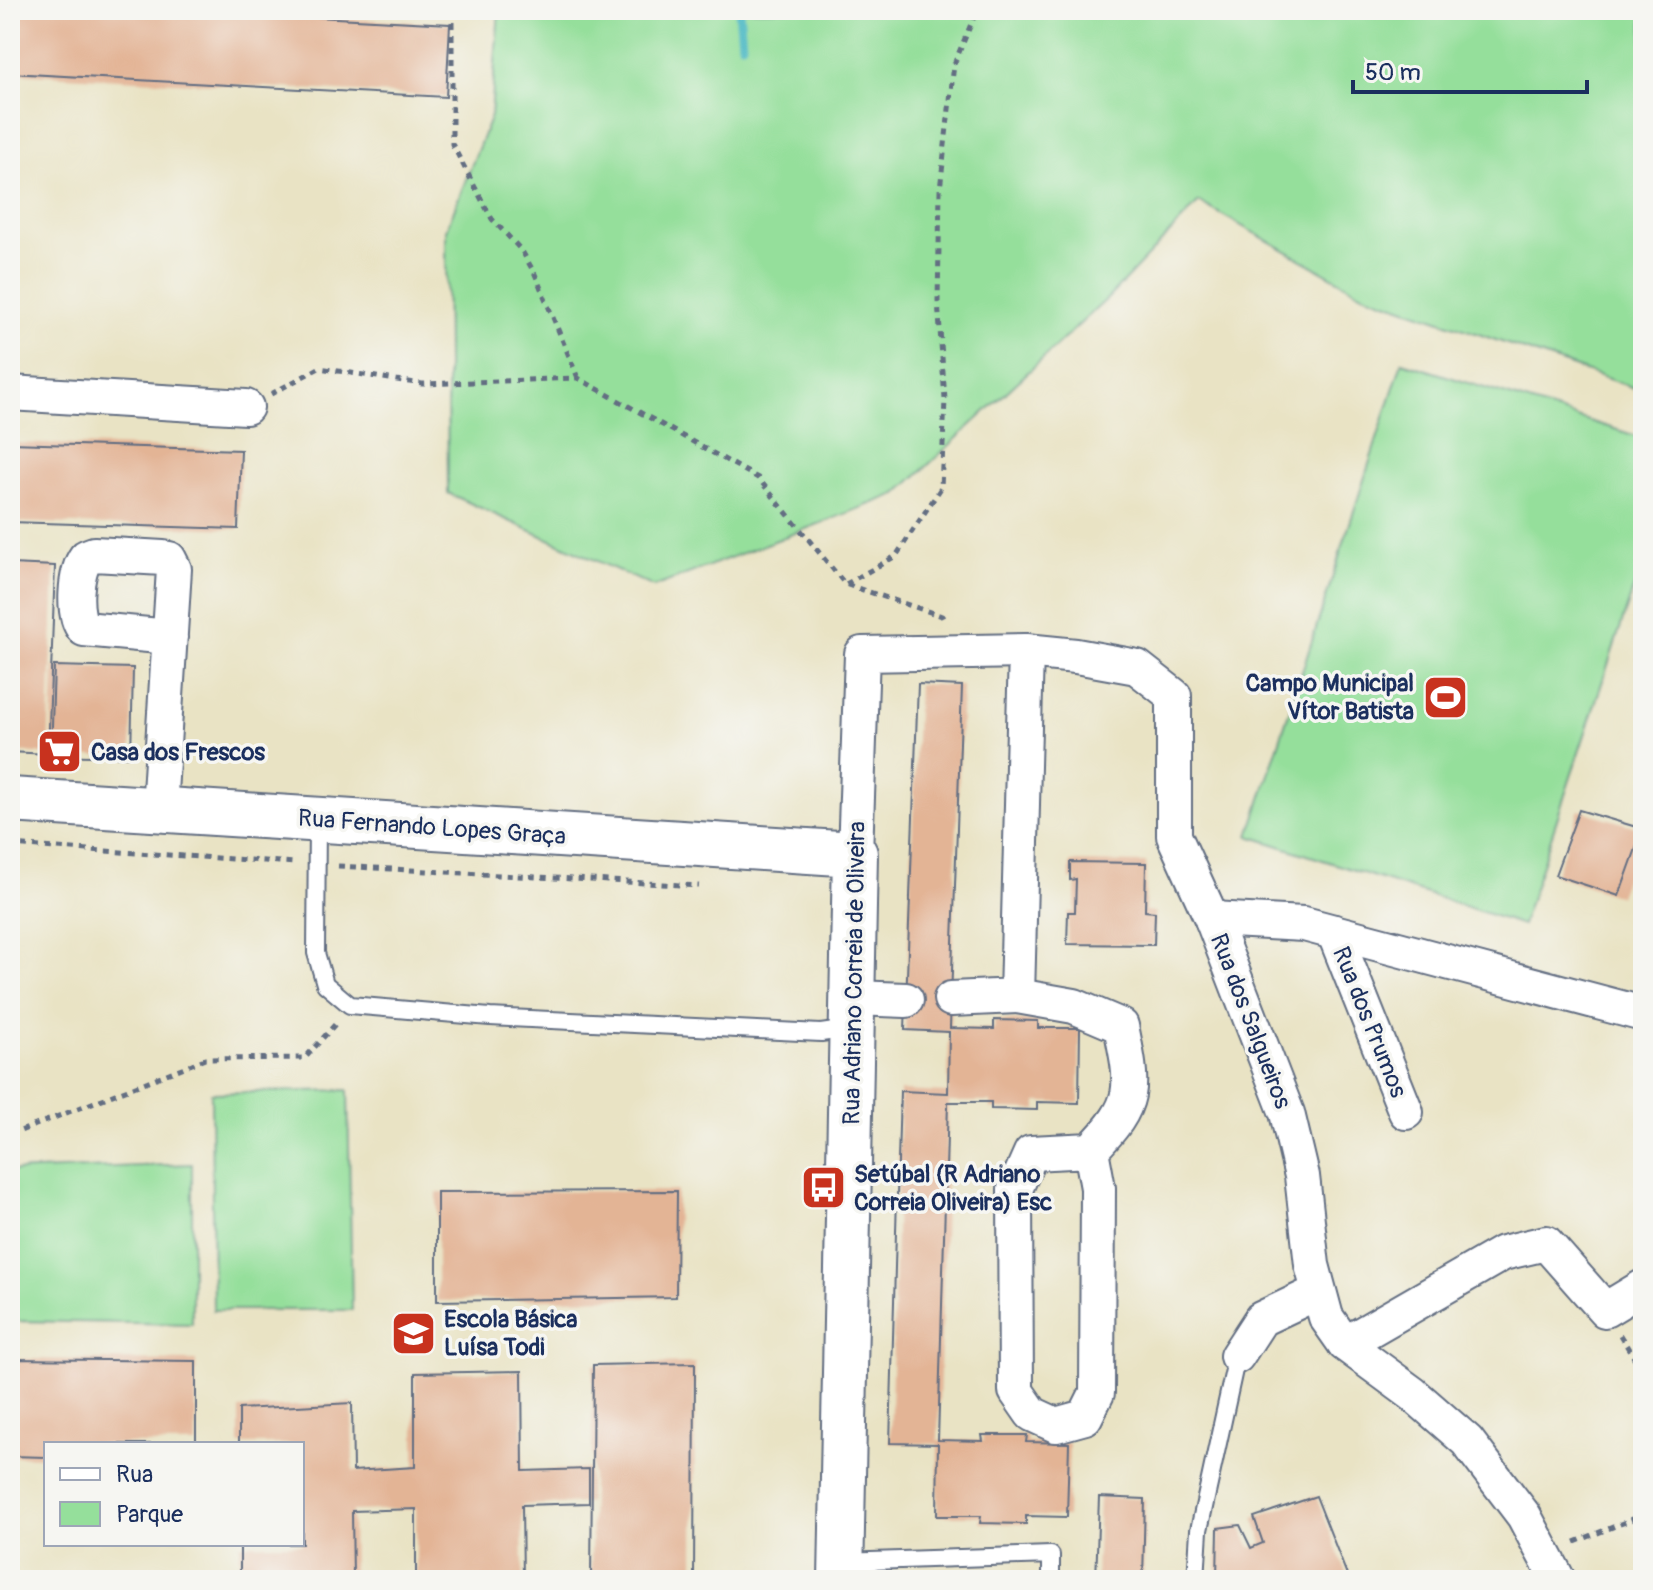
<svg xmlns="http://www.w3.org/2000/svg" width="1653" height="1590" viewBox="0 0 1653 1590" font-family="Pangolin,sans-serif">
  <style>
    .green { fill: #95df9b; stroke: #58877c; stroke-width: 2 }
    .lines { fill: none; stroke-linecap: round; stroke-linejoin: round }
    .stream { stroke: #4ab8c3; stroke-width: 9 }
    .building { fill: #e3b495 }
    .lane-casing { stroke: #636e82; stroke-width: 20 }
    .street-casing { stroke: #636e82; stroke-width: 38 }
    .secondary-casing { stroke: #636e82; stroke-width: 48 }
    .path { stroke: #636e82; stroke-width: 5; stroke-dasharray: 6 6; stroke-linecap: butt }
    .lane { stroke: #fff; stroke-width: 16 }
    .street { stroke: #fff; stroke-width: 34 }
    .secondary { stroke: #fff; stroke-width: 44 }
    .labels { text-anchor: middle; stroke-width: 7; stroke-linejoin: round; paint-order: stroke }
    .poi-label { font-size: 24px; font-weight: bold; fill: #1b2f5e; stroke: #f6f6f2; text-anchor: start }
    .street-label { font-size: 24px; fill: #1b2f5e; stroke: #f6f6f2 }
  </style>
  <rect width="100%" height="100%" fill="#f6f6f2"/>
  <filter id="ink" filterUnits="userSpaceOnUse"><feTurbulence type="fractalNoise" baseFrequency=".0125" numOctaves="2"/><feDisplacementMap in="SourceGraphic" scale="16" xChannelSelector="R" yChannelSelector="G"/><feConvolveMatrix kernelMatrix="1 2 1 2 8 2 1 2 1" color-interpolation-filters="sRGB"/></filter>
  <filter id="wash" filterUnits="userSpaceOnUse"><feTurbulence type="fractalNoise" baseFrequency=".006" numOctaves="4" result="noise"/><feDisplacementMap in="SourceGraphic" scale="32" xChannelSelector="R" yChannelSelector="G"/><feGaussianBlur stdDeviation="1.8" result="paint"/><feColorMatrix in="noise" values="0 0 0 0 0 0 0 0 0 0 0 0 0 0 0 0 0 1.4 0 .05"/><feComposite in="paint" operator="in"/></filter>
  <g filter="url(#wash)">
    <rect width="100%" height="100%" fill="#e9e3c4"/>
    <g class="green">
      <path d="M499,10H1643V391L1363,294L1199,202L1110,296L897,494L654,587L448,493L446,230L491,116Z"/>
      <path d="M1402,362L1643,438V559L1522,925L1249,836Z"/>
      <path d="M348,1090L352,1310H213L211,1093Z"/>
      <path d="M192,1164V1324L10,1321V1171Z"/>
    </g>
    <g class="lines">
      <path class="stream" d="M739,10L742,44"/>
    </g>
    <g id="blocks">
      <g class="building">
        <path d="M10,10H182L450,24L446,97L10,73Z"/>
        <path d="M10,443L241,450L238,529L10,522Z"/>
        <path d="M10,564L55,566L48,754L10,752Z"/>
        <path d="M54,666L133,668L131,757L51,755Z"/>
        <path d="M918,684L962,686L950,1028L994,1029V1020L1038,1021V1028H1080L1079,1103L1037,1102V1110L991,1109V1102H948L938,1440L983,1441L982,1435H1027L1026,1442L1069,1443L1067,1517L1026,1516V1524L980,1523L981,1516H937L938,1444L890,1443L900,1091L948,1093L949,1032L905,1030Z"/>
        <path d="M1579,810L1643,829L1619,896L1555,875Z"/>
        <path d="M1070,862L1146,863L1145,911L1155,912L1154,945L1067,944L1068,912H1075L1076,879L1070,880Z"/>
        <path d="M677,1191L676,1297L437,1301V1192Z"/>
        <path d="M10,1359L196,1361V1444H46V1457L10,1456Z"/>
        <path d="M695,1363L694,1580H591L593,1365Z"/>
        <path d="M522,1371L523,1471L589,1469V1503L522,1505L523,1580H416V1509L352,1511L353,1577L240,1580V1544H302V1444H239V1409L352,1403L353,1471L415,1467V1373Z"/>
        <path d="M1316,1496L1349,1580H1217L1218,1528L1240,1525L1251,1548L1263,1543L1254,1517Z"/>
        <path d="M1099,1497L1145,1499L1143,1580H1096Z"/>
      </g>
    </g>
  </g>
  <g filter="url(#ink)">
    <use href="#blocks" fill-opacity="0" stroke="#636e82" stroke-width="2"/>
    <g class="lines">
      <defs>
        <g id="lane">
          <path d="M317,821L316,953L325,984L350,1005L490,1017L821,1033L849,1029"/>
          <path d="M841,1562L1051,1555V1580"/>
          <path d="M1196,1580L1199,1530L1237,1356"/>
        </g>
        <g id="street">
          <path d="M10,393L246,407"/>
          <path d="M159,809L174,569L169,559L163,558L94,554L86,557C75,572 72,615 84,629L170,637"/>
          <path d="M855,854L862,654L1026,651L1076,656L1137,667L1174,696V836L1212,919L1287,1113L1302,1176L1312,1265L1326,1317L1345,1344L1413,1394L1467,1441L1524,1516L1558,1580"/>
          <path d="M1212,919L1304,924L1643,1014"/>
          <path d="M1334,932L1406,1112"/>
          <path d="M1017,996L1074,1006L1121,1026C1134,1089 1137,1103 1091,1150L1031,1153L1015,1189L1016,1391L1032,1414L1056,1425L1085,1417L1097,1393L1098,1188L1091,1150"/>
          <path d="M854,998L906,1000"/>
          <path d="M951,999L1017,996L1026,651"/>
          <path d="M1345,1344L1503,1253L1546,1243L1605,1310L1643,1287"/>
          <path d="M1237,1356L1261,1319L1318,1292"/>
        </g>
        <path id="secondary" d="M10,800L855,854L841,1580"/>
      </defs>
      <use href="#lane" class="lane-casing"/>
      <use href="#street" class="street-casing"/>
      <use href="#secondary" class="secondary-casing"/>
      <g class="path">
        <path d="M452,10V144L492,219L522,251L535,274L578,378"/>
        <path d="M271,394L319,368L422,384L578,378L758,478L845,584L942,616L945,622"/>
        <path d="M846,584L896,556L941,488L945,400L938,301L940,190L954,64L977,10"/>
        <path d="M10,845L296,863"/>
        <path d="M338,866L699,886"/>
        <path d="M10,1135L205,1059L305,1058L338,1021"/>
        <path d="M1620,1335L1643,1372"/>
        <path d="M1575,1542L1643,1515"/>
      </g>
      <use href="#lane" class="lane"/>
      <use href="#street" class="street"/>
      <use href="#secondary" class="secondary"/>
    </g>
  </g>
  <defs>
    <symbol id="stadium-square" viewBox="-11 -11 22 22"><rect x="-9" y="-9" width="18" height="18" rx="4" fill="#c8321e" stroke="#f6f6f2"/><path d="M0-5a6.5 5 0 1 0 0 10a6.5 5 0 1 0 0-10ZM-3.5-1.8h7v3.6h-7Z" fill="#fff"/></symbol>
    <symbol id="supermarket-square" viewBox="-11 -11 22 22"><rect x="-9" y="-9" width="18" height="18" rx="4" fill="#c8321e" stroke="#f6f6f2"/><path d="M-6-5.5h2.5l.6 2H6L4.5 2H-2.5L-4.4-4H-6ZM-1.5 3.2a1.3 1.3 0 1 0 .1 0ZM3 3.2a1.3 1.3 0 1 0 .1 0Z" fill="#fff"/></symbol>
    <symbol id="bus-square" viewBox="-11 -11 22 22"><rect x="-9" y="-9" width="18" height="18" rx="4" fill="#c8321e" stroke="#f6f6f2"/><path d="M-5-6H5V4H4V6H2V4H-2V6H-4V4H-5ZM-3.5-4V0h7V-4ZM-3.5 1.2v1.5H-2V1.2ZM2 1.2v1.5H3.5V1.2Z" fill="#fff"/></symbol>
    <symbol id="school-square" viewBox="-11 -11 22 22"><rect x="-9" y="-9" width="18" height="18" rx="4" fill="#c8321e" stroke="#f6f6f2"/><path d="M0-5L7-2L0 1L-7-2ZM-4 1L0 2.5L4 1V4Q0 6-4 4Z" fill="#fff"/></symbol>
  </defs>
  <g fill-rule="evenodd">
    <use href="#stadium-square" x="1420" y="672" width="51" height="51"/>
    <use href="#supermarket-square" x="34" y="726" width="51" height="51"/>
    <use href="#bus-square" x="798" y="1162" width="51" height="51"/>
    <use href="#school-square" x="388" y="1308" width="51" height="51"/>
  </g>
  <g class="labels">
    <g class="poi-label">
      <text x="1414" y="691" text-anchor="end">Campo Municipal<tspan x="1414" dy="28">Vítor Batista</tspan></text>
      <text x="91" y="760">Casa dos Frescos</text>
      <text x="854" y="1182">Setúbal (R Adriano<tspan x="854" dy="28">Correia Oliveira) Esc</tspan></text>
      <text x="444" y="1327">Escola Básica<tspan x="444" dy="28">Luísa Todi</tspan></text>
    </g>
    <g class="street-label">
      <text transform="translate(432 827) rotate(4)" y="8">Rua Fernando Lopes Graça</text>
      <text transform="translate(854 973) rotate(-89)" y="8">Rua Adriano Correia de Oliveira</text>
      <text transform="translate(1251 1021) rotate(69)" y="8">Rua dos Salgueiros</text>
      <text transform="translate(1370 1022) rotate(68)" y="8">Rua dos Prumos</text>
    </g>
  </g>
  <rect width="1653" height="1590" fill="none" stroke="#f6f6f2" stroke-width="40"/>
  <rect x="44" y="1442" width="260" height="104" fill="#f6f6f2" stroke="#9ea6b7" stroke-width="2"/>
  <rect x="60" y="1468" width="40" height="12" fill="#ffffff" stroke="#9ea6b7" stroke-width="2"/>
  <text x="116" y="1482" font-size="24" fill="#1b2f5e">Rua</text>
  <rect x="60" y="1502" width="40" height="24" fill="#95df9b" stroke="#9ea6b7" stroke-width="2"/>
  <text x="116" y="1522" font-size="24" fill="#1b2f5e">Parque</text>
  <path d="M1353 80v12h234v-12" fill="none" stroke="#1b2f5e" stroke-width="4"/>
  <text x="1365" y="80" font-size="24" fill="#1b2f5e" stroke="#f6f6f2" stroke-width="6" paint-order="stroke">50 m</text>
</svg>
